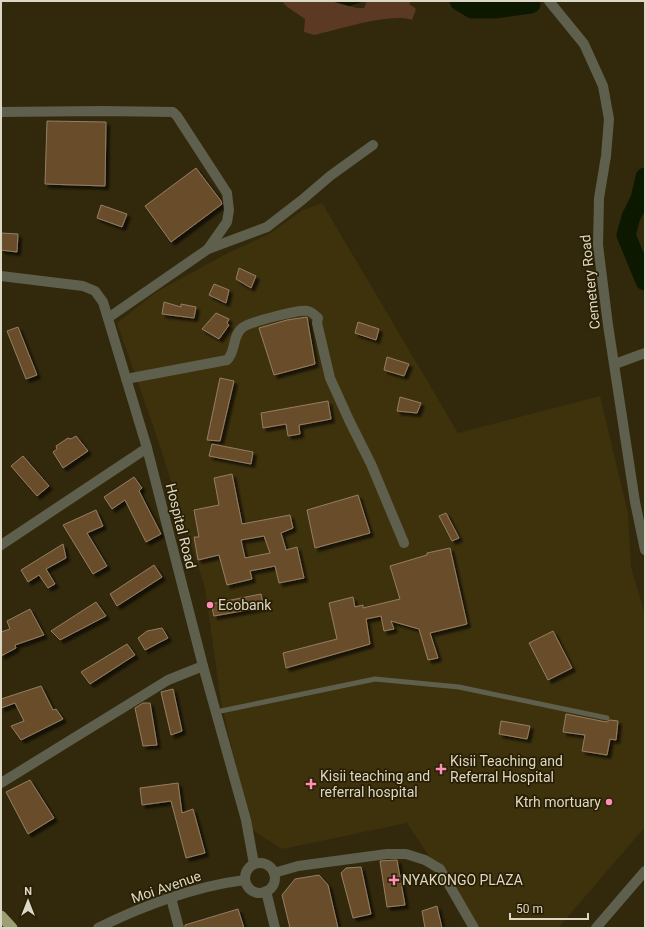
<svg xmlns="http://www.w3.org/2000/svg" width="646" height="929" viewBox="0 0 646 929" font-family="Roboto,sans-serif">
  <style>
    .built { fill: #3e320d }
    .green { fill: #5b3923 }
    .water { fill: #0d1800 }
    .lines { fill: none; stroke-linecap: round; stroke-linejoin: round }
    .river { stroke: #0d1800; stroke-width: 19 }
    .building { fill: #694e29; stroke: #947e64; fill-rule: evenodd; filter: url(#shadow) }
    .service { stroke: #5e5f4d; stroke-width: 5 }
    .minor { stroke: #5e5f4d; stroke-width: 10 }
    .tertiary { stroke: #5e5f4d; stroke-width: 10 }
    .trunk { stroke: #9c9e74; stroke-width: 11 }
    .poi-dot { fill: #ff8eb9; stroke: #281f03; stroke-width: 1.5 }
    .labels { text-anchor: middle; stroke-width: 3.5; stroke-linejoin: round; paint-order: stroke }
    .street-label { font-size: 14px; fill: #ddd7c6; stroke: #281f03 }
    .poi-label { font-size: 14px; fill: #ddd7c6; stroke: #281f03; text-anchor: start }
  </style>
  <defs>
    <filter id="shadow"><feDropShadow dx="3.5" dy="3.5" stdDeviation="1" flood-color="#0009"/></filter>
  </defs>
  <rect width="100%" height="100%" fill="#32290c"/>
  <path class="built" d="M322,203L458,433L600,396L628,514L631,567L645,615V827L558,928H478L407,823L282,849L251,829L221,702L205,588L156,434L117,323L158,291L228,253L269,234L303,210Z"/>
  <path class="green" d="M282,1H331L357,8H364L367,1H411L409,4L416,9L412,20C393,12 336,30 314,35L304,32L305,19L286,6Z"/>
  <g class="water">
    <path d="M331,1H365L349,6Z"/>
    <path d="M453,1H467L469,3L500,2L501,14C484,14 467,12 453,1Z"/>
  </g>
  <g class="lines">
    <g class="river">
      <path d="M459,1L472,9H494L531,4"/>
      <path d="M645,177L640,199L631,217L626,235L645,281"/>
    </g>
  </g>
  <g class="building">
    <path d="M47,121L106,122L105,186L45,184Z"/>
    <path d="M196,168L221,201L222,204L171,242L145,206Z"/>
    <path d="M101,205L127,214L122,227L97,218Z"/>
    <path d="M1,233L18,234L17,252L1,250Z"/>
    <path d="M239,268L256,276L251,288L236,279Z"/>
    <path d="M214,284L229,290L226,303L209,295Z"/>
    <path d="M164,302L181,307V304L196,307L194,318L162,314Z"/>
    <path d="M216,313L229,319L227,323L229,325L219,339L202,329Z"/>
    <path d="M307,317L315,364L274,375L259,328L287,320Z"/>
    <path d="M358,322L379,329L376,340L355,333Z"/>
    <path d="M18,327L37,375L26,379L7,331Z"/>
    <path d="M387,357L409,364L404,376L384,370Z"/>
    <path d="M220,378L234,381L220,441L207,440Z"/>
    <path d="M400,397L421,403L417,413L397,411Z"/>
    <path d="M328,401L331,419L299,425L300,434L288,436L286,424L263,428L261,413Z"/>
    <path d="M76,436L88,451L63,468L53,452L57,449L56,446L68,438L71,439Z"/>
    <path d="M212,444L253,452L251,464L209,456Z"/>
    <path d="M23,456L49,486L37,496L11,466Z"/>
    <path d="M232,474L242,524L290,515L293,528L281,533L286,550L297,547L304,578L279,583L275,566L250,571L252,579L227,585L219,555L198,560L194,537H199L194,510L219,505L214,478ZM264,536L270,553L245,558L241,540Z"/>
    <path d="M134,477L142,488L139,491L161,534L146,542L125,500L112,509L104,497Z"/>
    <path d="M358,495L370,533L315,548L307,510Z"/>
    <path d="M96,510L103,526L87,533L107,566L93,574L63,525Z"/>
    <path d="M446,513L459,538L452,541L439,516Z"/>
    <path d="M63,544L66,558L46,569L55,584L48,588L39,575L28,582L21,570Z"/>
    <path d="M450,548L467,624L430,633L438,658L428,660L419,629L391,621L394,629L384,631L381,616L366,619L370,644L286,668L283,653L337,639L329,603L353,597L355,607L363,605V608L400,599L390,566L427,555V553Z"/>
    <path d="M154,565L162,577L117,606L110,594Z"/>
    <path d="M261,594L264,607L214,616L211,604Z"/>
    <path d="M96,602L106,616L60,640L51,631Z"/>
    <path d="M30,609L44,635L15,645L16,648L1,656V632L10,629L7,621Z"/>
    <path d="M162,628L168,638L145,650L138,638L147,631Z"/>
    <path d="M553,631L572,668L548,680L529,643Z"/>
    <path d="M127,644L135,655L90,684L81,672Z"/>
    <path d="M41,686L53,710L56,709L63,719L21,740L11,726L24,721L15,703L1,708V699Z"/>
    <path d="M173,689L182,731L171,735L161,692Z"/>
    <path d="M143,703H150L157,745L143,746L135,708Z"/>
    <path d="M566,714L606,722L610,720L618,721L616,740L610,739L607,755L582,751L585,735L563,732Z"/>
    <path d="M501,721L530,726L527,739L499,734Z"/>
    <path d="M30,780L54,818L28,834L6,792Z"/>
    <path d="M178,783L182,813L193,809L205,853L186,858L171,801L142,805L140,788Z"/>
    <path d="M397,860L405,905L387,907L380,861Z"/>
    <path d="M361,867L371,914L353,918L341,873L346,868Z"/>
    <path d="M319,875L328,885L338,928H290L282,895L295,879Z"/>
    <path d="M437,906L442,928H425L422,911Z"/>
    <path d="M238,909L244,928H185V925Z"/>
  </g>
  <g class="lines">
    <path class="service" d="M216,712L375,679L459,687L607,718"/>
    <g class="minor">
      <path d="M1,112L103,111L173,112L177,116L227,193L229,210L227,222L208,249"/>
      <path d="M108,318L208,249L267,227L302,200L330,176L373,145"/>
      <path d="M615,364L645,353"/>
      <path d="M126,379L227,360C236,352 232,336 242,328C249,322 300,309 308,311C312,312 315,315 318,318L317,323L330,378L349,420L371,464L404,543"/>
      <path d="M1,545L147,448"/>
      <path d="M1,783L168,680L203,666"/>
      <circle cx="260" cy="878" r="15"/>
      <path d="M274,873L298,866L387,854H406L425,860L440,869L474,928"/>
      <path d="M171,898L179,928"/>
      <path d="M98,928C142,906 196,886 245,880"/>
      <path d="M596,928L645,871"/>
    </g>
    <g class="tertiary">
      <path d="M549,1L584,44L603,86L609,119L606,156L599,198L598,245L608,325L635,502L645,550"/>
      <path d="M1,276L83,286L95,291L103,302L147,448L203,666L246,820L254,864"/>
      <path d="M266,891L275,928"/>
    </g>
    <path class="trunk" d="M1,916L12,928"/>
  </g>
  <g class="poi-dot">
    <circle cx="210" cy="605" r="4"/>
    <path d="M439 763h4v4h4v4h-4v4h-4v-4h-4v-4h4z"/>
    <path d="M309 778h4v4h4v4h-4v4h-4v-4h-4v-4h4z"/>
    <circle cx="609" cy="802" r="4"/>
    <path d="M392 874h4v4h4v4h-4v4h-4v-4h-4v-4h4z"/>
  </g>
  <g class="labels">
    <g class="street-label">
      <text transform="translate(590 282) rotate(-96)" y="5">Cemetery Road</text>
      <text transform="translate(181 526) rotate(76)" y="5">Hospital Road</text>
      <text transform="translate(166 887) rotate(-19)" y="5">Moi Avenue</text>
    </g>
    <g class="poi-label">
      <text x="218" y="610">Ecobank</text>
      <text x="450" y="766">Kisii Teaching and<tspan x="450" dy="16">Referral Hospital</tspan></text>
      <text x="320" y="781">Kisii teaching and<tspan x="320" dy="16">referral hospital</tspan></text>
      <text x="601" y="807" text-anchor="end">Ktrh mortuary</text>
      <text x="402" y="885">NYAKONGO PLAZA</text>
    </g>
  </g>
  <rect width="646" height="929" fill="none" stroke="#ddd7c6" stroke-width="4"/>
  <g transform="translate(28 901)" stroke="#281f03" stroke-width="3" paint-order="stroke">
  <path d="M0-3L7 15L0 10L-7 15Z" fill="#ddd7c6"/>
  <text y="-6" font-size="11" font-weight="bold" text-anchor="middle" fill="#ddd7c6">N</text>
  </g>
  <path d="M510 913v6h78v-6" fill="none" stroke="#ddd7c6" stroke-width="2"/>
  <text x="516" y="913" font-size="12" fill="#ddd7c6" stroke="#281f03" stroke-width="3" paint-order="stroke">50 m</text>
</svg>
